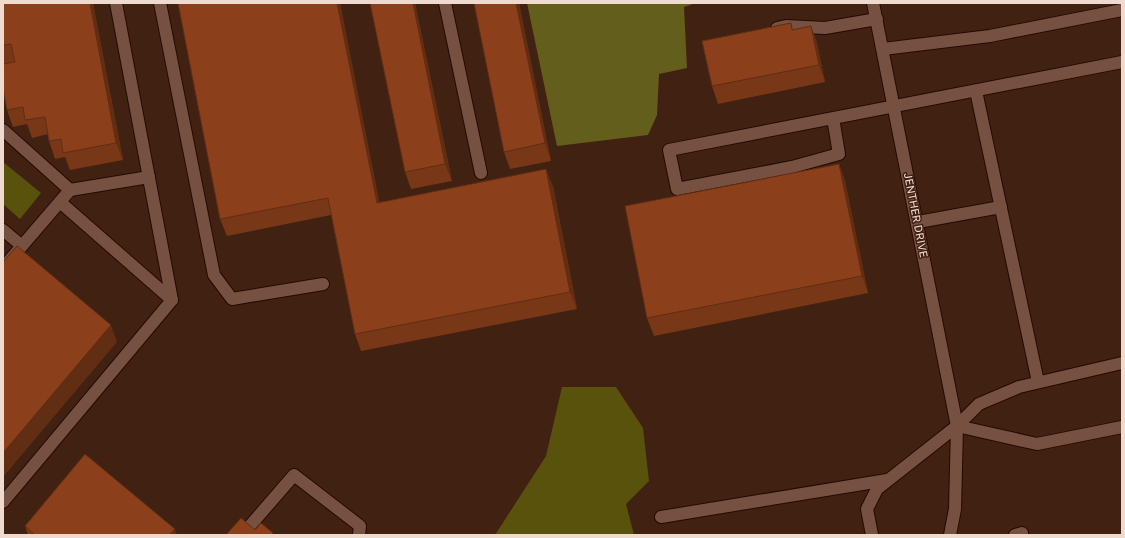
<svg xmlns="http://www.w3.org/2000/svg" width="1125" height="538" viewBox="0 0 1125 538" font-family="'Golos Text',sans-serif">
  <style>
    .green { fill: #58520c }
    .forest { fill: #635e1c }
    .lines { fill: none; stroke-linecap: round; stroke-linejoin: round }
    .minor-casing { stroke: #260900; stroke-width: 14 }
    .minor { stroke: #765142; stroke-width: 12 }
    .wall { fill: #783717 }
    .shaded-wall { fill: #612d13 }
    .building { fill: #8b401b; stroke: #612d13 }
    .labels { text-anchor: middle; stroke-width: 3; stroke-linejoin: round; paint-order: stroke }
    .street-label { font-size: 11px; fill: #efdad0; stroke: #412112 }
  </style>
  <rect width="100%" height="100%" fill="#412112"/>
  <g class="green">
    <path d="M3,162L41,193L20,219L3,204Z"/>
    <path d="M562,387H616L643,428L649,481L626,504L634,535H495L546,456Z"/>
  </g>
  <path class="forest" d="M527,3H696L684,7L687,68L659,74L657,115L648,135L557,146Z"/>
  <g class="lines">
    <defs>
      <g id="minor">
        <path d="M160,3L214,275L232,299L323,284"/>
        <path d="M445,3L481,173"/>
        <path d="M873,3L957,426L955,509L950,535"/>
        <path d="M777,28L786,26L825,28L877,19"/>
        <path d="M883,49L990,36L1122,10"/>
        <path d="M976,91L1038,382"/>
        <path d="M833,118L839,154L792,167L677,189L669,150L1122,62"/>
        <path d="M3,130L70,190L3,268"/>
        <path d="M70,190L149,177"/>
        <path d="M60,202L172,300"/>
        <path d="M918,222L1001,207"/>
        <path d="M3,230L22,246"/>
        <path d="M957,426L1037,444L1122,427"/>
        <path d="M3,502L172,300L116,3"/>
        <path d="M661,517L887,480"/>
        <path d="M242,535L294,475L360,526L359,535"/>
        <path d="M872,535L867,509L877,489L957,426L979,404L1019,387L1122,363"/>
        <path d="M1015,535L1022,533"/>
      </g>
    </defs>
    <use href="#minor" class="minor-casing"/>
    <use href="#minor" class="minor"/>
  </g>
  <g class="wall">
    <path d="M3,3H93L123,160L70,170L65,157L55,159L49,141L48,134L32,138L27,124L13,127L7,110L3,64Z"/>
    <path d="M178,3H340L379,202L553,186L577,309L361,351L355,334L331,215L227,236L220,219Z"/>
    <path d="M415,3L452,181L411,189L405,172Z"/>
    <path d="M519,3L551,161L510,169L504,152Z"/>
    <path d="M791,23L793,30L811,26L817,43L825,82L718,104L712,86Z"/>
    <path d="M839,164L845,181L868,293L654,336L647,318Z"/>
    <path d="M25,526L177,535H28Z"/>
  </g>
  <g class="shaded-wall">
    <path d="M90,3H93L123,160L116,143Z"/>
    <path d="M337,3H340L383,220L377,203Z"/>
    <path d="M413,3H415L452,181L445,164Z"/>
    <path d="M516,3H519L551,161L545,143Z"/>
    <path d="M811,26L817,43L825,82L819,65Z"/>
    <path d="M839,164L845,181L868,293L862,276Z"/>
    <path d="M546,169L553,186L577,309L570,292Z"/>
    <path d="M111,325L117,342L3,477V453Z"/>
    <path d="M175,529L177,535H169Z"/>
  </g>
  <g class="building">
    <path d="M3,3H90L116,143L63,153L61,139L49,141L45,117L25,120L23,107L7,110L3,89V64L15,62L11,44L3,45Z"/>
    <path d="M178,3H337L377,203L546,169L570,292L355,334L328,198L220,219Z"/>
    <path d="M370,3H413L445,164L405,172Z"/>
    <path d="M474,3H516L545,143L504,152Z"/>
    <path d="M791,23L792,30L811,26L819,65L712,86L702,41Z"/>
    <path d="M839,164L862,276L647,318L625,206Z"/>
    <path d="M17,246L111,325L3,453V262Z"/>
    <path d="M85,454L175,529L169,535H35L25,526Z"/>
    <path d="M241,518L255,530L261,523L273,533L271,535H226Z"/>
  </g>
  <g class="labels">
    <g class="street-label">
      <text transform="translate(916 215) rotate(79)" y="4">JENTHER DRIVE</text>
    </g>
  </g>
  <rect width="1125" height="538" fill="none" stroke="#efdad0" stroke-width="8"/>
</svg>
